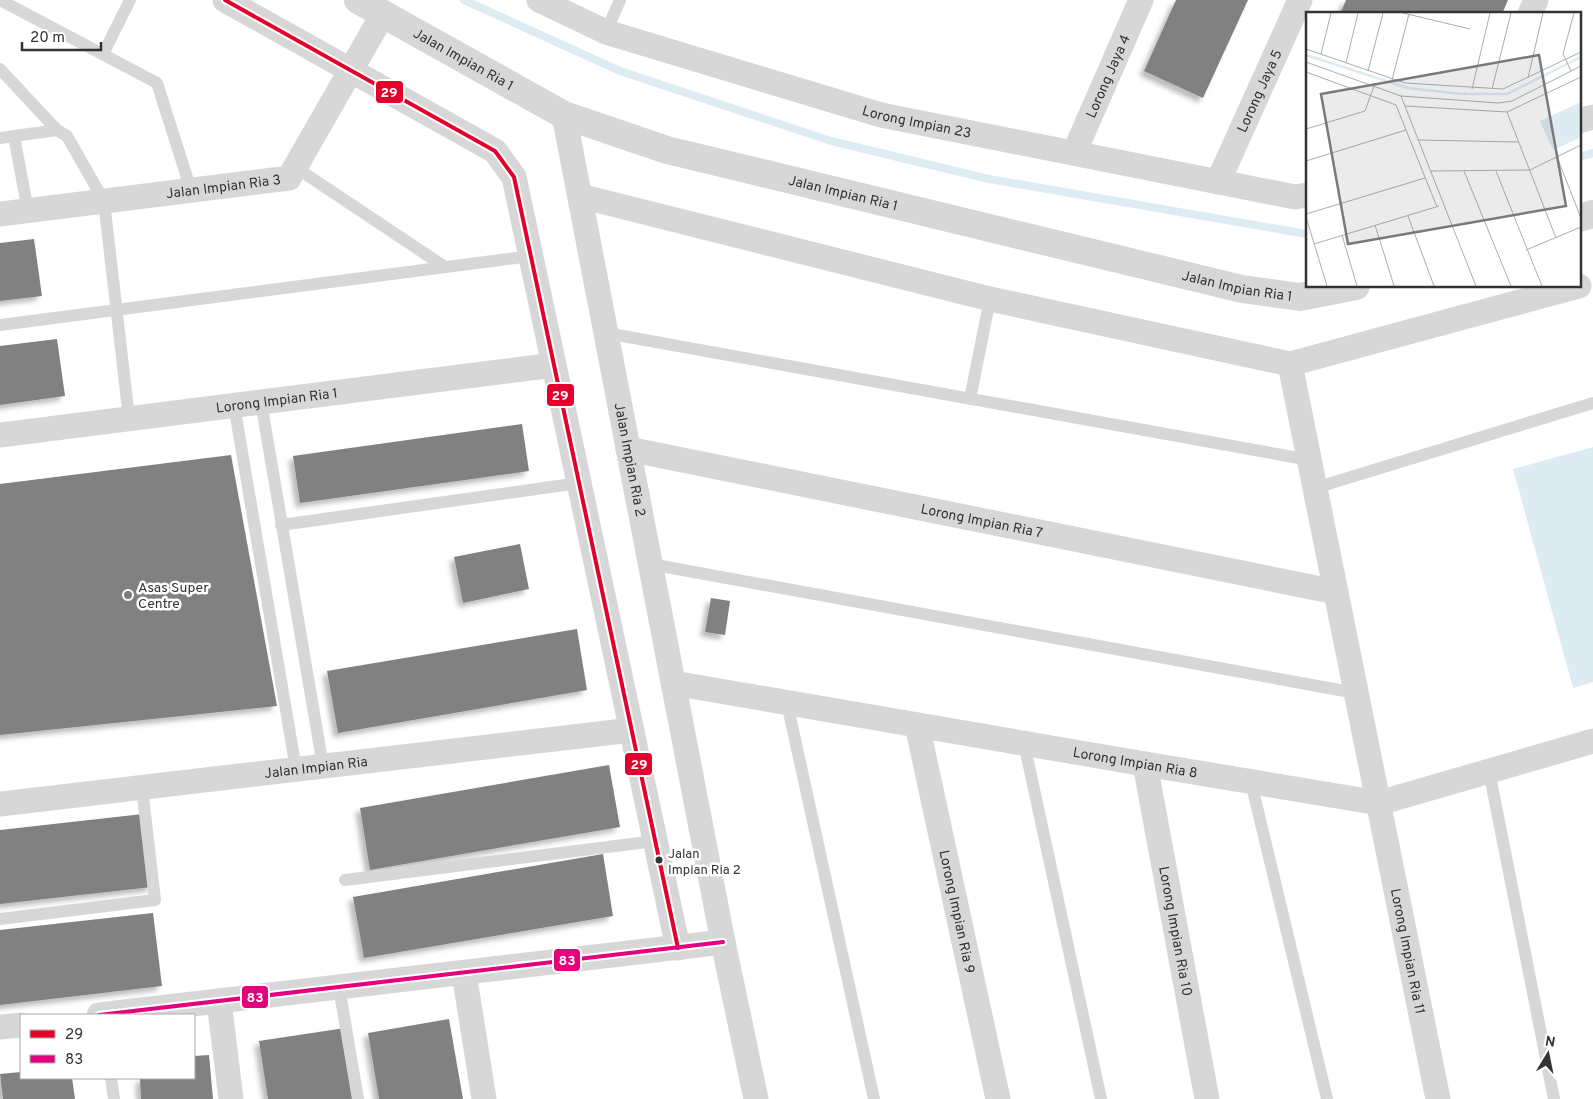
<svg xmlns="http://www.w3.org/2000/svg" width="1593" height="1099" viewBox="0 0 1593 1099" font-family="Overpass,sans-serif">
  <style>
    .water { fill: #ddebf3 }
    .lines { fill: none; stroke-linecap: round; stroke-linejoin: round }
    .stream { stroke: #ddebf3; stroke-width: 8 }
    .building { fill: #818181; filter: url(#shadow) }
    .service { stroke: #d7d7d7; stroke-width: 12 }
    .minor { stroke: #d7d7d7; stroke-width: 25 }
    .tertiary { stroke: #d7d7d7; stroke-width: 28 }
    .bus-1-casing { stroke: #fff; stroke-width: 8 }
    .bus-2-casing { stroke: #fff; stroke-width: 8 }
    .bus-1 { stroke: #e4002b; stroke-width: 4 }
    .bus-2 { stroke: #e5007d; stroke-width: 4 }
    .poi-dot { fill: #7a7a7a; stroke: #fff; stroke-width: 2 }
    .bus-dot { fill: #333; stroke: #fff; stroke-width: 2 }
    .labels { text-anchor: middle; stroke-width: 5; stroke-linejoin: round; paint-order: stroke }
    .bus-label { font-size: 13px; fill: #333; stroke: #fff; text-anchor: start }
    .street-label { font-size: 14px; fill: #333; stroke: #fff }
    .poi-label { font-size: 14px; fill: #333; stroke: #fff; text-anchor: start }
    .inset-river { fill: none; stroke: #ddebf3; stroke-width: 2.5 }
    .inset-road { fill: none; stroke: #adadad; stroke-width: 1 }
    .view { fill: #7a7a7a; fill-opacity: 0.15; stroke: #7a7a7a; stroke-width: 2.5 }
    .inset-edge { fill: none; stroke: #333; stroke-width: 2.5 }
    .line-badge { stroke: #fff; stroke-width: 2 }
    .badge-label { font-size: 14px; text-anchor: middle; font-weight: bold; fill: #fff }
  </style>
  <defs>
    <filter id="shadow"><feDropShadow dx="-4.5" dy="4.5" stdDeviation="2.5" flood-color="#0004"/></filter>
  </defs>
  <rect width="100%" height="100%" fill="#fff"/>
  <path class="water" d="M1593,447V682L1573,688L1513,469Z"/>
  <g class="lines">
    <g class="stream">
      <path d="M464,0L620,71L831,141L989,179L1307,234"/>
      <path d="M1579,157L1593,153"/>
    </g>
  </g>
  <g class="building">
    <path d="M1176,0H1248L1203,98L1144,71Z"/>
    <path d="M1346,0H1508L1502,14H1340Z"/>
    <path d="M34,239L42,296L0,301V243Z"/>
    <path d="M57,339L65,396L0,405V346Z"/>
    <path d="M522,424L529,471L300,503L293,456Z"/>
    <path d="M231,455L277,706L0,735V484Z"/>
    <path d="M520,544L529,589L463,603L454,557Z"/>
    <path d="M711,598L730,601L725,635L705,632Z"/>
    <path d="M577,629L587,690L338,733L327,671Z"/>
    <path d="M609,765L620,827L370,870L360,808Z"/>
    <path d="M143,814L152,887L0,904V830Z"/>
    <path d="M603,854L613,916L364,958L353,897Z"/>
    <path d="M153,913L162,986L0,1005V930Z"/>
    <path d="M449,1019L463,1099H379L368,1033Z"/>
    <path d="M345,1028L356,1099H268L259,1041Z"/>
    <path d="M209,1055L213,1099H141L140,1078H194V1056Z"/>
    <path d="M21,1072V1078H72L75,1099H3L0,1074Z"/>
  </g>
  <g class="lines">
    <g class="service">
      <path d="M0,0L157,83L191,190"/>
      <path d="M606,32L620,0"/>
      <path d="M103,54L130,0"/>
      <path d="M0,69L57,130L67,136L104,201L129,418"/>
      <path d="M14,136L28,211"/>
      <path d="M0,138L57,130"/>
      <path d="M295,167L445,267"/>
      <path d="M0,325L531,256"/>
      <path d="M606,333L1310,460"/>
      <path d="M970,399L990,299"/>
      <path d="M261,402L323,766"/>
      <path d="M234,405L296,769"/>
      <path d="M1315,488L1593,403"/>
      <path d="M281,525L579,483"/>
      <path d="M650,564L1356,693"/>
      <path d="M787,703L874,1099"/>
      <path d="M1024,743L1101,1099"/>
      <path d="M1489,771L1554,1099"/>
      <path d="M1251,782L1327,1099"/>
      <path d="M345,880L655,841"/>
      <path d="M0,919L155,900L142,788"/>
      <path d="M339,987L358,1099"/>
      <path d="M111,1078L114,1099"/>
    </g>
    <g class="minor">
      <path d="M225,0L495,151L514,177L678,948"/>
      <path id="s1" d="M539,0L606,32L881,115L1295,197L1307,195"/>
      <path d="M1530,14L1536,0"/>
      <path id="s2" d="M564,115L723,942L756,1099"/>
      <path d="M1579,121L1593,117"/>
      <path id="s3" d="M1074,153L1141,0"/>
      <path id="s4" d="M1218,182L1300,0"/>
      <path d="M580,196L990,299L1290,364L1579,286"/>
      <path id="s5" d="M0,214L289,178L383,14"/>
      <path id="s6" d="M1290,364L1438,1099"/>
      <path id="s7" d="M0,435L554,365"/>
      <path id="s8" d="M628,449L1336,592"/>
      <path id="s9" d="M673,683L1145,764L1379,803L1593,741"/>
      <path id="s10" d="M917,725L998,1099"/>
      <path id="s11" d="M1145,764L1207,1099"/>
      <path id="s12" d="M0,804L632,730"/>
      <path d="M464,973L484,1099"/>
      <path d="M219,1001L231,1099"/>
      <path d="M99,1015L723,942"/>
      <path d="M0,1027L21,1025"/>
    </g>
    <g class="tertiary">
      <path id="s13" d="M358,0L564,115L667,150L1242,289L1300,297L1356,286"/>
      <path d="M1579,218L1593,214"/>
    </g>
    <defs>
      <path id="bus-1" d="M225,0L495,151L514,177L678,948"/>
      <path id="bus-2" d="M99,1015L723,942"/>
    </defs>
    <use href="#bus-1" class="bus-1-casing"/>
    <use href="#bus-2" class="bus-2-casing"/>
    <use href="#bus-1" class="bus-1"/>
    <use href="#bus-2" class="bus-2"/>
  </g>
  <circle class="poi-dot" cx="128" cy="595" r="5"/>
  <circle class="bus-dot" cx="659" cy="860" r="4.5"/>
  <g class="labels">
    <g class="bus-label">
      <text x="668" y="858">Jalan<tspan x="668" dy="16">Impian Ria 2</tspan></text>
    </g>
    <g class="street-label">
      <text dy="5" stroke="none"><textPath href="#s13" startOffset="121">Jalan Impian Ria 1</textPath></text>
      <text dy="5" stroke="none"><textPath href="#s3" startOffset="84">Lorong Jaya 4</textPath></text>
      <text dy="5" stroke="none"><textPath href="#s4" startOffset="100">Lorong Jaya 5</textPath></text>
      <text dy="5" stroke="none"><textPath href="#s1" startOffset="398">Lorong Impian 23</textPath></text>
      <text dy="5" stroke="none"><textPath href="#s5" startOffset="225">Jalan Impian Ria 3</textPath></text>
      <text dy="5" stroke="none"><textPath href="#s13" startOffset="526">Jalan Impian Ria 1</textPath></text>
      <text dy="5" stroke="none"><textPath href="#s13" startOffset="931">Jalan Impian Ria 1</textPath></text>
      <text dy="5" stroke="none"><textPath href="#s7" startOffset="279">Lorong Impian Ria 1</textPath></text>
      <text dy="5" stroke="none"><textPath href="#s2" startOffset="351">Jalan Impian Ria 2</textPath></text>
      <text dy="5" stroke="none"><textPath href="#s8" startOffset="361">Lorong Impian Ria 7</textPath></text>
      <text dy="5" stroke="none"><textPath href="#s9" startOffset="469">Lorong Impian Ria 8</textPath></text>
      <text dy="5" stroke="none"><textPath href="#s12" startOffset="318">Jalan Impian Ria</textPath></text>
      <text dy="5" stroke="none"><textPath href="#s10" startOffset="191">Lorong Impian Ria 9</textPath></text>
      <text dy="5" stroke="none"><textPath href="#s11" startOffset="170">Lorong Impian Ria 10</textPath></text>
      <text dy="5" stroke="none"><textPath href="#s6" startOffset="599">Lorong Impian Ria 11</textPath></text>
    </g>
    <g class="poi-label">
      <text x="138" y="592">Asas Super<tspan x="138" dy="16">Centre</tspan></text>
    </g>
  </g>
  <g transform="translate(1306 12)">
    <rect width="275" height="275" fill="#fff"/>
    <path d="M275,90V125L247,138L234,109Z" fill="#ddebf3"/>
    <path class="inset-river" d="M0,43L102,76L155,82H201L275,45"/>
    <path class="inset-road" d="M97,1L164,17M0,37L99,71L197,77L275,40M15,42L25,1M0,50L95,84L192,91L206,89L275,54M40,51L52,1M62,59L77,1M265,59L257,42L268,1M0,60L90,93L131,195M222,66L237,1M86,68L103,2M166,77L184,1M186,77L205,1M95,84L170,274M99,94L201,100L275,65M201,100L250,226M0,117L59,99L68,74M112,128L212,130M251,145L275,206M0,149L100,118M124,159L224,158L275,133M158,159L205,274M190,159L236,274M0,202L119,166M102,204L128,274M0,205L21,274M69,213L88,274M36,223L51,274M8,232L133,194M220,238L275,215"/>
    <path class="view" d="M233,43L260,194L42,232L15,82Z"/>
    <rect width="275" height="275" class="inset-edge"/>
  </g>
  <g class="line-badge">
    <rect x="375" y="80" width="29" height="24" rx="5" fill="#e4002b"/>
    <rect x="546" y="383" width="29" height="24" rx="5" fill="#e4002b"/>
    <rect x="624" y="752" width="29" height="24" rx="5" fill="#e4002b"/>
    <rect x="553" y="948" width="28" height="24" rx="5" fill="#e5007d"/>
    <rect x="241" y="985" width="28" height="24" rx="5" fill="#e5007d"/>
  </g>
  <g class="badge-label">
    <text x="389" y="97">29</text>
    <text x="560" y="400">29</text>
    <text x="639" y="769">29</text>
    <text x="567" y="965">83</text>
    <text x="255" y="1002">83</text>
  </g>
  <rect x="20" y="1014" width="175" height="65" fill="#ffffff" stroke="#adadad"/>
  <rect x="30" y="1030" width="25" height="8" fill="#e4002b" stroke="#adadad"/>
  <text x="65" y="1039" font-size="15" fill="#333333">29</text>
  <rect x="30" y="1055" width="25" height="8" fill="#e5007d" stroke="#adadad"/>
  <text x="65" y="1064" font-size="15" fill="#333333">83</text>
  <g transform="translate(1548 1054) rotate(10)" stroke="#ffffff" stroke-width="4" paint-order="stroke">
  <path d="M0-4L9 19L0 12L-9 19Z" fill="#333333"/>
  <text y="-8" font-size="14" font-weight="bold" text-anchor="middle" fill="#333333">N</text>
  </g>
  <path d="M22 42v8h79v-8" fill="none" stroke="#333333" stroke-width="2.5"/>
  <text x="30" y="42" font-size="15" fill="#333333" stroke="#ffffff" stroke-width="4" paint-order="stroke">20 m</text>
</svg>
